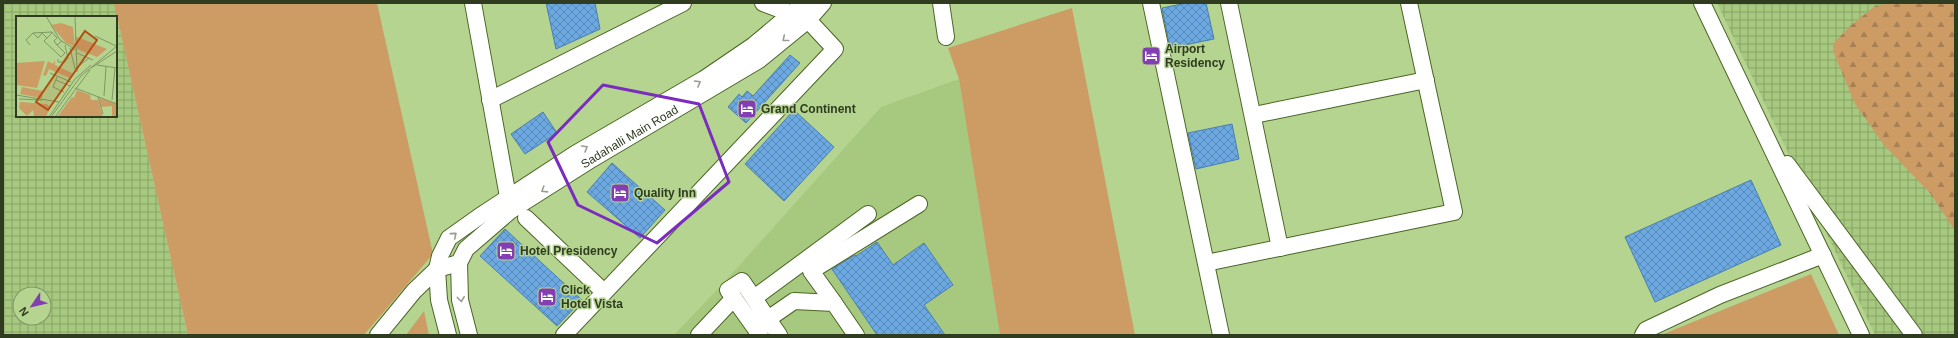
<svg xmlns="http://www.w3.org/2000/svg" width="1958" height="338" viewBox="0 0 1958 338" font-family="Helvetica,sans-serif">
  <style>
    .built { fill: #a7c87f }
    .industrial { fill: url(#industrial-grid); fill-rule: evenodd }
    .grass { fill: #cd9c65 }
    .forest { fill: url(#forest-firs) }
    .building { fill: url(#building-cross-hatch); stroke: #497eb1 }
    .lines { fill: none; stroke-linecap: round; stroke-linejoin: round }
    .minor-casing { stroke: #4b6625; stroke-width: 18 }
    .minor { stroke: #fff; stroke-width: 16 }
    .oneway { stroke: #979e90 }
    .marked { fill: none; stroke: #7b2cbf; stroke-width: 3; stroke-linejoin: round }
    .labels { text-anchor: middle; stroke-width: 3; stroke-linejoin: round; paint-order: stroke }
    .poi-label { font-size: 12px; font-weight: bold; fill: #2f3c20; stroke: #b5d490; text-anchor: start }
    .street-label { font-size: 12px; fill: #2f3c20; stroke: #b5d490 }
    .inset-road { fill: none; stroke: #7f9763; stroke-width: 1 }
    .view { fill: #b05012; fill-opacity: 0.15; stroke: #b05012; stroke-width: 2 }
    .inset-edge { fill: none; stroke: #2f3c20; stroke-width: 2 }
  </style>
  <defs>
    <pattern id="industrial-grid" width="8" height="8" patternUnits="userSpaceOnUse"><rect width="8" height="8" fill="#a7c87f"/><path d="M0 4h8M4 0v8" fill="none" stroke="#88a468"/></pattern>
    <pattern id="forest-firs" width="22" height="20" patternUnits="userSpaceOnUse"><rect width="22" height="20" fill="#cd9c65"/><path d="M5 1l3.5 6h-7zM16 11l3.5 6h-7z" fill="#a78053"/></pattern>
    <pattern id="building-cross-hatch" width="8" height="8" patternUnits="userSpaceOnUse"><rect width="8" height="8" fill="#6ca8e1"/><path d="M0 0l8 8M0 8l8-8" fill="none" stroke="#598ab6"/></pattern>
  </defs>
  <rect width="100%" height="100%" fill="#b5d490"/>
  <path class="built" d="M959,79L1000,335H674L730,276L881,107Z"/>
  <g class="industrial">
    <path d="M3,3H114L188,335H3ZM17,17H116V116H17ZM20,294H44V318H20Z"/>
    <path d="M1717,3H1955V335H1875Z"/>
  </g>
  <g class="grass">
    <path d="M114,3H377L433,254L364,335H188Z"/>
    <path d="M1072,8L1135,335H1000L959,79L948,48Z"/>
    <path d="M1811,274L1839,335H1661Z"/>
    <path d="M424,311L429,335H406Z"/>
  </g>
  <path class="forest" d="M1891,3H1955V231L1930,193L1884,145L1855,104L1833,51L1834,43L1850,26L1875,6Z"/>
  <g class="building">
    <path d="M546,3H595L600,29L556,49Z"/>
    <path d="M1187,3H1206L1214,39L1170,48L1162,8Z"/>
    <path d="M790,55L800,63L746,123L728,107L739,94L742,97L747,91L753,96Z"/>
    <path d="M794,110L834,147L784,201L745,164Z"/>
    <path d="M543,112L557,133L525,154L511,134Z"/>
    <path d="M1232,124L1239,159L1196,169L1188,133Z"/>
    <path d="M612,163L665,210L640,238L587,192Z"/>
    <path d="M1751,180L1781,245L1655,302L1625,237Z"/>
    <path d="M505,229L582,300L557,326L480,256Z"/>
    <path d="M877,242L893,265L924,243L953,285L924,305L945,335H877L832,269L855,255L856,256Z"/>
  </g>
  <g class="lines">
    <defs>
      <g id="minor">
        <path d="M473,3L508,197"/>
        <path d="M941,3L946,37"/>
        <path d="M1151,3L1221,335"/>
        <path d="M1229,3L1280,248"/>
        <path d="M1702,3L1861,335"/>
        <path d="M490,100L683,3"/>
        <path d="M1254,115L1426,80"/>
        <path d="M1787,164L1914,335"/>
        <path d="M526,218L604,292"/>
        <path d="M459,263L460,300L469,335"/>
        <path d="M1206,263L1454,212L1409,3"/>
        <path d="M754,298L868,214"/>
        <path d="M834,303L811,271L919,204"/>
        <path d="M768,319L794,301L834,303L856,335"/>
        <path id="s1" d="M378,335L414,291L437,269L459,263L466,249L510,211L592,159L759,60L808,20L823,3"/>
        <path d="M448,335L439,300L437,269L440,256L449,238L480,216L575,154L704,79L754,45L804,3"/>
        <path d="M564,335L835,49L808,20L763,3"/>
        <path d="M699,335L734,298"/>
        <path d="M760,335L728,290L742,281L779,335"/>
        <path d="M1643,335L1646,330L1720,295L1823,255"/>
      </g>
    </defs>
    <use href="#minor" class="minor-casing"/>
    <use href="#minor" class="minor"/>
  </g>
  <defs><path id="oneway-chevron" d="M-2-3.5L2.5 0L-2 3.5" fill="none" stroke-width="1.6" stroke-linecap="round" stroke-linejoin="round"/></defs>
  <g class="oneway">
    <use href="#oneway-chevron" transform="translate(785 39) rotate(141)"/>
    <use href="#oneway-chevron" transform="translate(698 83) rotate(-30)"/>
    <use href="#oneway-chevron" transform="translate(585 148) rotate(-30)"/>
    <use href="#oneway-chevron" transform="translate(544 190) rotate(148)"/>
    <use href="#oneway-chevron" transform="translate(454 235) rotate(-40)"/>
    <use href="#oneway-chevron" transform="translate(461 299) rotate(83)"/>
  </g>
  <path class="marked" d="M603,85L699,104L729,182L657,243L578,205L548,142Z"/>
  <defs>
    <symbol id="hotel-square" viewBox="-11 -11 22 22"><rect x="-9" y="-9" width="18" height="18" rx="4" fill="#833fb2" stroke="#b5d490"/><path d="M-6-4.5h1.5V1H6V5H4.5V3h-9V5H-6ZM-4 0a1.8 1.8 0 1 1 3.6 0ZM.5 0V-2.5h3Q6-2.5 6 0Z" fill="#fff"/></symbol>
  </defs>
  <g fill-rule="evenodd">
    <use href="#hotel-square" x="1140" y="45" width="22" height="22"/>
    <use href="#hotel-square" x="736" y="98" width="22" height="22"/>
    <use href="#hotel-square" x="609" y="182" width="22" height="22"/>
    <use href="#hotel-square" x="495" y="240" width="22" height="22"/>
    <use href="#hotel-square" x="536" y="286" width="22" height="22"/>
  </g>
  <g class="labels">
    <g class="poi-label">
      <text x="1165" y="53">Airport<tspan x="1165" dy="14">Residency</tspan></text>
      <text x="761" y="113">Grand Continent</text>
      <text x="634" y="197">Quality Inn</text>
      <text x="520" y="255">Hotel Presidency</text>
      <text x="561" y="294">Click<tspan x="561" dy="14">Hotel Vista</tspan></text>
    </g>
    <g class="street-label">
      <text dy="4" stroke="none"><textPath href="#s1" startOffset="326">Sadahalli Main Road</textPath></text>
    </g>
  </g>
  <g transform="translate(16 16)">
    <rect width="101" height="101" fill="#b5d490"/>
    <path d="M45,7L57,11L59,31L50,27L35,9ZM59,20L91,33L81,41L61,33ZM39,44V49L56,57L54,62L33,53L30,60L27,59L32,45L37,48ZM29,45L21,72L0,69V47ZM6,71L27,75L26,82L4,78ZM61,74L74,79L75,84H82L87,101H41L56,81L58,82ZM83,82L101,88V101H96V90L85,91Z" fill="#cd9c65"/>
    <path d="M4,86L31,88L34,91L30,101L18,100L17,94L11,100L3,92Z" fill="#cd9c65"/>
    <path class="inset-road" d="M30,0L44,24L60,34M59,0L61,56M17,17L22,22L26,17L31,22L36,17M79,20L100,30M31,22L28,25L45,41M14,29L10,24L17,17L36,16L41,22L38,25L41,29L46,25M41,29L49,37L45,41M49,29L52,43M54,32L59,53L73,42M61,37L77,44M42,43V46H49L51,43M81,49L101,52M75,52L101,35M34,57L55,66M41,61L37,71L48,76M40,64L54,70M59,72L101,88M0,79L43,86M88,80L90,51M82,81L87,98M3,83L26,84M96,84L99,52M33,101L59,63L75,49M35,101L65,60L101,30M39,101L74,54"/>
    <path class="view" d="M69,15L81,24L32,94L20,86Z"/>
    <rect width="101" height="101" class="inset-edge"/>
  </g>
  <rect width="1958" height="338" fill="none" stroke="#2f3c20" stroke-width="8"/>
  <g transform="translate(32 306) rotate(235)"><circle r="19" fill="#b5d490" stroke="#7f9763"/>
  <path d="M0-3L7 15L0 10L-7 15Z" fill="#833fb2"/>
  <text y="-6" font-size="11" font-weight="bold" text-anchor="middle" fill="#2f3c20">N</text>
  </g>
</svg>
